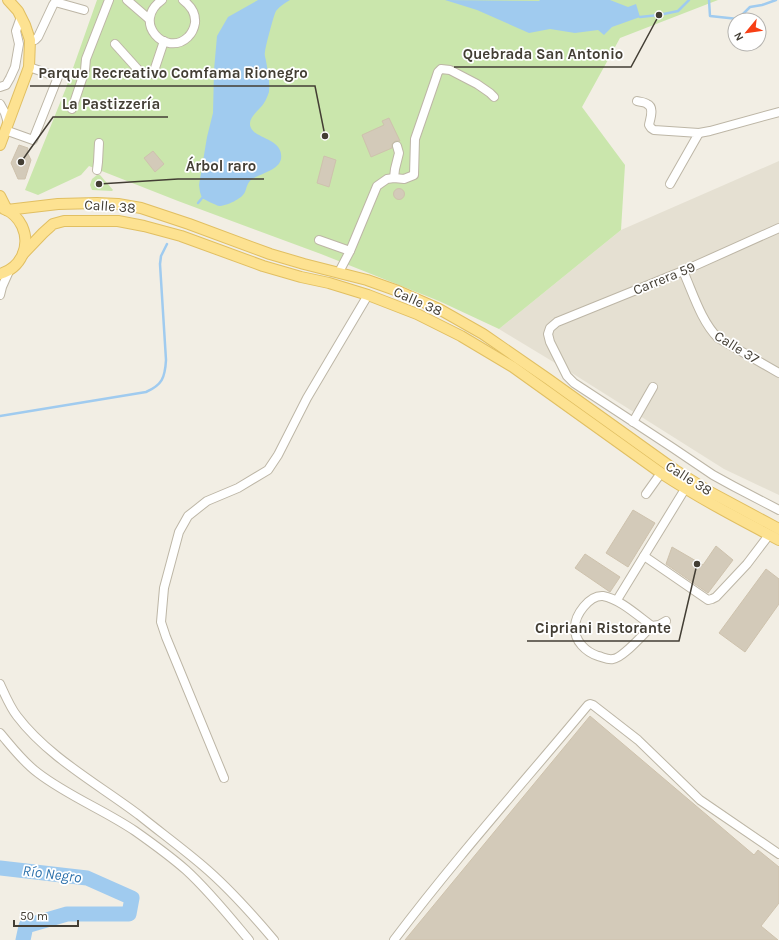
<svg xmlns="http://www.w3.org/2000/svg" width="779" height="940" viewBox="0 0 779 940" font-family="Karla,sans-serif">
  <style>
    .residential { fill: #e5e0d2 }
    .green { fill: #cae6ac }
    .water { fill: #a0cbef }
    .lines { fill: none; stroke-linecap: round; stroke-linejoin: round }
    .stream { stroke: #a0cbef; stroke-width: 2.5 }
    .river { stroke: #a0cbef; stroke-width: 15 }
    .building { fill: #d3cab9; stroke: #cec2ad }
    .minor-casing { stroke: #bdb6a6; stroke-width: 10 }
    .major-casing { stroke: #e1bf62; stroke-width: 12 }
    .minor { stroke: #fff; stroke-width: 8 }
    .major { stroke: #fde291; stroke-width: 10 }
    .labels { text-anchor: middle; stroke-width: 3.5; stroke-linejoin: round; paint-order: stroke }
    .street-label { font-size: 14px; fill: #433e34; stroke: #fff }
    .water-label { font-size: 15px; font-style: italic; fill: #2f73ad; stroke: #fff }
    .leader { fill: none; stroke: #433e34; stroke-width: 1.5 }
    .callout-dot { fill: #433e34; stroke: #fff; stroke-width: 1.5 }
    .callout-label { font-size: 15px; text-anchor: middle; font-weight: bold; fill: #433e34; stroke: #fff; stroke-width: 3.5; stroke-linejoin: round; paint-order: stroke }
  </style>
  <rect width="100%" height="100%" fill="#f2eee4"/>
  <path class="residential" d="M779,161V495L724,469L575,375L499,329L621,230Z"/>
  <g class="green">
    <path d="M97,0H718L620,38L582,107L625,165L621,230L499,329L439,301L321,254L178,201L89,166L81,175L38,195L25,190L66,88Z"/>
    <path d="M97,175H100L113,190L112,191L92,190L90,185L92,179Z"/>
  </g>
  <g class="water">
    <path d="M258,0H290C285,3 280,6 276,11C274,14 265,48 265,52C264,55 266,59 266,61C268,72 270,81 269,92C268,95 266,100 264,103C260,110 246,118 251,128C256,139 284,139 281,159C279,170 260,174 252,179C247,183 247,187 245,192C242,199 226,206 219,206C215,205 206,200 202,198L200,192L199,185L207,137L213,113L214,70L217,36L228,17Z"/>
    <path d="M445,0L539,1L540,0H610L628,7L636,4L640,17L612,27L604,35L598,30L575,33L550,29L529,33L477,10Z"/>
  </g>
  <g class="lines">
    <g class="stream">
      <path d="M709,0L710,16L738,19L750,7L762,5L776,0"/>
      <path d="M640,17L659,15L678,11L689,0"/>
      <path d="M198,203L202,198"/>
      <path d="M0,416L146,392C162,385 165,378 166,360L160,264L161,256L167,244"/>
    </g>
    <path class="river" d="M0,868L87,878L132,898L129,914H67L26,926L23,940"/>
  </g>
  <g class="building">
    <path d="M389,118L400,141H395L392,144V148L371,157L362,135L384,125L382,121Z"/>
    <path d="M19,145L28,148L27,152L31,160L25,179H18L11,163Z"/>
    <path d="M153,151L164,164L155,172L144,158Z"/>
    <path d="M324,156L336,160L329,187L317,183Z"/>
    <circle cx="399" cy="194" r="5.5"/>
    <path d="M633,510L655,523L628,567L606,553Z"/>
    <path d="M716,546L733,560L708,593L666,564L672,547L703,565Z"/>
    <path d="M585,554L620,577L610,592L575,568Z"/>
    <path d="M766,569L779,579V604L745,652L719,633Z"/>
    <path d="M590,716L754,855L758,850L779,867V903L761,926L778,940H405Z"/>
  </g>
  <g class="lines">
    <defs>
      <g id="minor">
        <path d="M127,0L149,19"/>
        <path d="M162,0C131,22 166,58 188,37C192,33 194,29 195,23C196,13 191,6 183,0"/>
        <path d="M30,40H35L38,37L53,5L55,2L84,10"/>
        <path d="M115,44L142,74"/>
        <path d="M153,74L164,41"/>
        <path d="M0,87L6,85L10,78L15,67L19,44L16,31L21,17"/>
        <path d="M637,101C640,102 645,102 647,104C655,107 650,119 649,125L651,128L654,130L699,133L670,184"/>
        <path d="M0,104L5,113L8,123"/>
        <path d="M72,109L85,70L86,59L109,0"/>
        <path d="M5,130L33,140L58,77L29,67"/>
        <path d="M699,133L710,131L779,112"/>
        <path d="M97,170L98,162L99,143"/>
        <path d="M394,178L395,169L399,153L397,146"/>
        <path d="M779,228L683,271L557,322L550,328L548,334L550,342L567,376L574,383L673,448L713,475L733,486L779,510"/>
        <path d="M319,240L350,251"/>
        <path d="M683,271C693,293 701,321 718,338L779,373"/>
        <path d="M339,272L350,251L377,186L387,179L394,178L404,179L414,175L415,139L436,78L438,72L441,69L450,70L477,84L490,93L494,97"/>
        <path d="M0,295L2,287L10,269"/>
        <path d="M633,422L653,387"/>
        <path d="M646,494L661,473"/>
        <path d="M644,556L708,600L712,599L716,597L747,564L769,535"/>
        <path d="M617,600L685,489"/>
        <path d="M652,626C643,634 623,658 613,659C607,660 603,657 598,656C586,652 574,641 575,627C575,615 589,595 603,596C620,599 638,616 652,626L659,625L666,621"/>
        <path d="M0,684C5,695 10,707 17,716C48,757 98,784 139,815C160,832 182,848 203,866C229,888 252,914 274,940"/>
        <path d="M0,733C12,747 23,762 38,773C68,796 104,810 135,831C152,843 170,856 186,870C209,891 229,916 249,940"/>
        <path d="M224,778L166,637L161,622L164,588L179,532L188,516L207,501L238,488L268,470L278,455L307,398L368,295"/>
        <path d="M394,940C455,859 523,783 588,705L590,704L593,705L638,740L700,800L779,854"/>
      </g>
      <g id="major">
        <path d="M0,145L29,67L30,40L25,25L18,11L8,0"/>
        <path d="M0,196L7,210L58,204L97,203L118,204L141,208L189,224L270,254L304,264L367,280L398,291L439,309L483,334L548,379L675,470L710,492L779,529"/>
        <path d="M23,254L43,233L53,224L64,221H118L144,226L181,236L263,266L301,277L329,283L368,295L417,314L461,336L513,367L661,473C699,498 739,519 779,540"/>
        <path d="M0,274C21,268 31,246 22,226C18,218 12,212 4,209"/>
      </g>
    </defs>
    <use href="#minor" class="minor-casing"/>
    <use href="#major" class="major-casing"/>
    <use href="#minor" class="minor"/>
    <use href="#major" class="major"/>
  </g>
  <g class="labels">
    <g class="street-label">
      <text transform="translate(110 206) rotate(4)" y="5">Calle 38</text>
      <text transform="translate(664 278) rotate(-22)" y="5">Carrera 59</text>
      <text transform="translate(418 301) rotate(24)" y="5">Calle 38</text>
      <text transform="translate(737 347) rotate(32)" y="5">Calle 37</text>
      <text transform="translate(689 478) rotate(32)" y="5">Calle 38</text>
    </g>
    <g class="water-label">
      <text transform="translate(52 874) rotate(7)" y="5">Río Negro</text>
    </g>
  </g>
  <path class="leader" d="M659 15L631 67H454M325 136L315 86H30M21 162L53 117H168M99 184L178 179H264M697 564L679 641H527"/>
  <g class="callout-dot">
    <circle cx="659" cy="15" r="4"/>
    <circle cx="325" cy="136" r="4"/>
    <circle cx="21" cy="162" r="4"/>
    <circle cx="99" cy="184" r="4"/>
    <circle cx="697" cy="564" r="4"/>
  </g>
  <g class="callout-label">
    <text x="543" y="59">Quebrada San Antonio</text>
    <text x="173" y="78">Parque Recreativo Comfama Rionegro</text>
    <text x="111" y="109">La Pastizzería</text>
    <text x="221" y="171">Árbol raro</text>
    <text x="603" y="633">Cipriani Ristorante</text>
  </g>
  <g transform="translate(747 32) rotate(241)"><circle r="19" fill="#ffffff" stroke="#b4b2ae"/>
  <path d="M0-3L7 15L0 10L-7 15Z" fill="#f73f15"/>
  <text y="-6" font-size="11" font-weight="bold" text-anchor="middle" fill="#433e34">N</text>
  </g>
  <path d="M14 920v6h64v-6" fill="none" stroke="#433e34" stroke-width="2"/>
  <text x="20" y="920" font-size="12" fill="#433e34" stroke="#ffffff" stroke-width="3" paint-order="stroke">50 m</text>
</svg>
